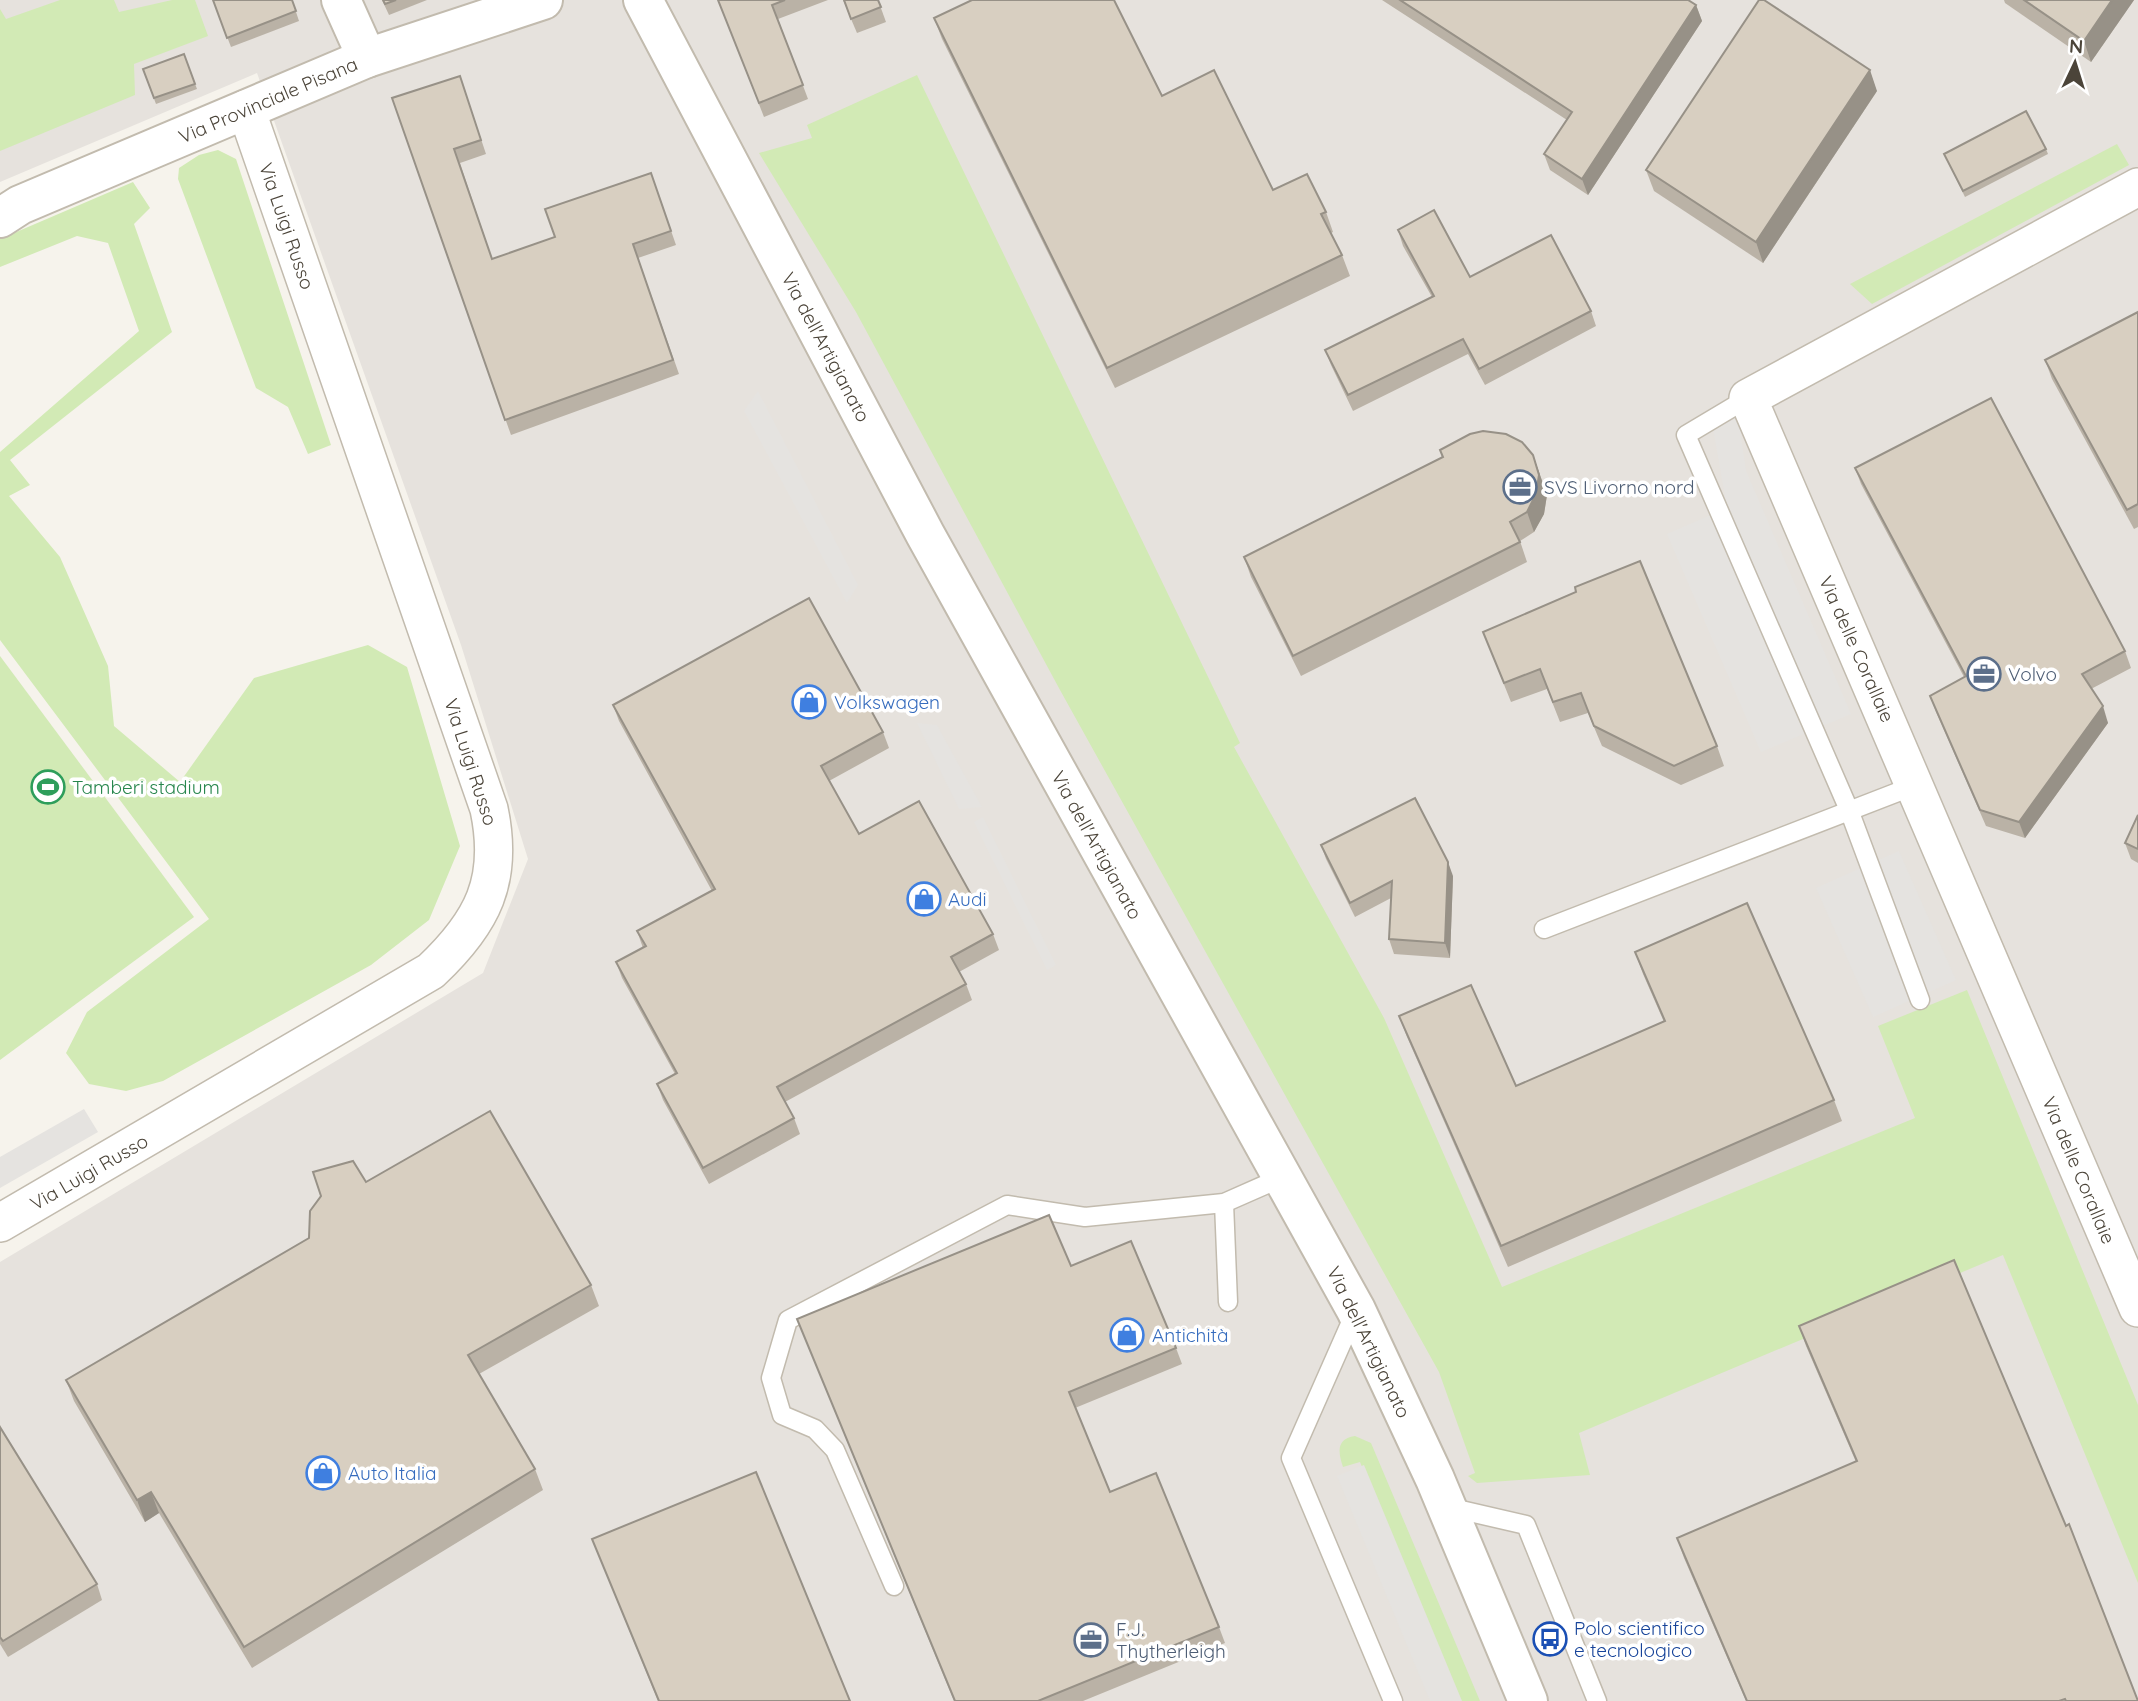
<svg xmlns="http://www.w3.org/2000/svg" width="2138" height="1701" viewBox="0 0 2138 1701" font-family="Quicksand,sans-serif">
  <style>
    .industrial { fill: #e6e2dd }
    .green { fill: #d2eab5 }
    .parking { fill: #e5e3e0 }
    .lines { fill: none; stroke-linecap: round; stroke-linejoin: round }
    .service-casing { stroke: #c2bbae; stroke-width: 21 }
    .minor-casing { stroke: #c2bbae; stroke-width: 40 }
    .tertiary-casing { stroke: #c2bbae; stroke-width: 42 }
    .service { stroke: #fff; stroke-width: 18 }
    .minor { stroke: #fff; stroke-width: 37 }
    .tertiary { stroke: #fff; stroke-width: 38 }
    .wall { fill: #bab2a6 }
    .shaded-wall { fill: #979187 }
    .building { fill: #d8cfc1; stroke: #979187; stroke-width: 2 }
    .labels { text-anchor: middle; stroke-width: 7; stroke-linejoin: round; paint-order: stroke }
    .street-label { font-size: 19px; fill: #4b4439; stroke: #fff }
    .service-label { font-size: 19px; fill: #4e5e75; stroke: #fff; text-anchor: start }
    .shop-label { font-size: 19px; fill: #366cbe; stroke: #fff; text-anchor: start }
    .leisure-label { font-size: 19px; fill: #27864d; stroke: #fff; text-anchor: start }
    .transit-label { font-size: 19px; fill: #164399; stroke: #fff; text-anchor: start }
  </style>
  <rect width="100%" height="100%" fill="#f6f3ec"/>
  <path class="industrial" d="M0,0H2138V1701H0V1262L483,973L528,859L461,645L257,73L0,182Z"/>
  <g class="green">
    <path d="M60,0H114L119,12L172,0H195L208,36L134,64L135,95L0,151V9L6,19Z"/>
    <path d="M917,75L1240,743L1234,747L1384,1018L1502,1287L1915,1118L1878,1026L1967,990L2138,1405V1583L2003,1255L1579,1433L1590,1475L1477,1483L1468,1476L1475,1473L1439,1372L1060,690L856,312L759,153L812,138L807,125Z"/>
    <path d="M2117,144L2129,165L1872,304L1850,284Z"/>
    <path d="M218,150L236,159L331,445L308,454L288,407L256,388L178,179L179,168L199,155Z"/>
    <path d="M133,182L150,208L134,224L172,332L10,460L30,485L9,496L60,557L108,666L114,726L180,782L254,678L368,645L407,667L460,846L429,920L371,965L163,1081L126,1091L89,1084L66,1053L87,1012L209,919L0,640V452L139,331L108,243L77,236L0,267V239Z"/>
    <path d="M0,656L194,917L0,1060Z"/>
    <path d="M1355,1436L1371,1443L1480,1701H1461L1360,1462L1343,1467C1338,1452 1336,1439 1355,1436Z"/>
  </g>
  <g class="parking">
    <path d="M758,391L858,585L847,603L744,411Z"/>
    <path d="M1743,415L1741,437L1746,471L1851,714L1761,752L1667,534L1727,508L1713,428Z"/>
    <path d="M917,723L937,725L982,807L959,809Z"/>
    <path d="M983,817L1056,965L1047,970L974,822Z"/>
    <path d="M1899,851L1956,980L1873,1017L1816,888Z"/>
    <path d="M84,1109L98,1132L0,1188V1157Z"/>
    <path d="M1364,1465L1462,1701H1430L1337,1476Z"/>
  </g>
  <g class="lines">
    <defs>
      <g id="service">
        <path d="M1748,398L1686,435L1849,810L1920,1000"/>
        <path d="M1544,929L1916,785"/>
        <path d="M1224,1203L1228,1302"/>
        <path d="M1355,1313L1291,1458L1393,1701"/>
        <path d="M1448,1507L1526,1525L1597,1701"/>
        <path d="M894,1586L835,1450L815,1429L782,1415L771,1378L788,1320L1007,1205L1085,1217L1224,1203L1283,1177"/>
      </g>
      <g id="minor">
        <path d="M2138,187L1748,398L2138,1308"/>
        <path d="M0,1223L431,971C483,922 504,880 489,809L246,109"/>
      </g>
      <g id="tertiary">
        <path d="M341,0L367,58"/>
        <path d="M643,0L925,534L1356,1310L1435,1479L1528,1701"/>
        <path d="M0,218L20,205L367,58L543,0"/>
      </g>
    </defs>
    <use href="#service" class="service-casing"/>
    <use href="#minor" class="minor-casing"/>
    <use href="#tertiary" class="tertiary-casing"/>
    <use href="#service" class="service"/>
    <use href="#minor" class="minor"/>
    <use href="#tertiary" class="tertiary"/>
  </g>
  <g class="wall">
    <path d="M213,0H292L299,21L231,47Z"/>
    <path d="M382,0H427L389,15Z"/>
    <path d="M718,0H828L778,19L808,99L764,117Z"/>
    <path d="M843,0H878L886,22L857,33Z"/>
    <path d="M1382,0H1688L1696,5L1702,21L1588,195L1550,170L1544,154L1567,120Z"/>
    <path d="M2004,0H2134L2091,62L2005,3Z"/>
    <path d="M934,18L1162,96L1273,190L1326,212L1333,232L1331,233L1342,255L1350,276L1115,388L942,39Z"/>
    <path d="M184,54L197,89L156,104L143,69Z"/>
    <path d="M460,76L486,154L460,163L492,259L555,237L651,173L676,245L638,258L679,374L511,435L392,98Z"/>
    <path d="M1877,91L1763,263L1654,191L1646,170Z"/>
    <path d="M2046,149L2048,154L1965,197L1944,154Z"/>
    <path d="M1398,230L1470,277L1591,311L1596,326L1485,385L1468,354L1353,411L1331,365L1325,350L1432,297L1403,246Z"/>
    <path d="M2138,312V527L2134,529L2052,379L2045,360Z"/>
    <path d="M1440,450L1533,455L1547,495L1544,514L1534,532L1520,541L1527,562L1301,676L1251,577L1244,557L1442,457Z"/>
    <path d="M1855,468L2125,651L2131,668L2091,689L2108,723L2025,838L1986,826L1936,712L1930,696L1964,677L1861,484Z"/>
    <path d="M1483,632L1717,746L1724,766L1681,785L1602,746L1588,713L1560,722L1547,689L1511,702Z"/>
    <path d="M613,705L883,732L889,748L829,781L859,834L993,934L999,950L959,972L966,984L972,1000L785,1102L794,1118L800,1134L709,1184L663,1100L657,1084L675,1074L622,978L616,962L643,948L637,931L712,891L619,721Z"/>
    <path d="M2138,815V863L2131,859L2125,843Z"/>
    <path d="M1321,845L1453,876L1450,958L1394,954L1389,939L1391,898L1355,917L1326,859Z"/>
    <path d="M1635,952L1834,1100L1842,1121L1508,1267L1407,1037L1399,1016L1516,1086L1664,1022L1643,974Z"/>
    <path d="M366,1182L591,1285L599,1306L479,1374L535,1469L543,1490L252,1668L159,1513L145,1522L74,1401L66,1380L309,1238Z"/>
    <path d="M1071,1266L1176,1348L1182,1364L1075,1408L1110,1492L1219,1627L1225,1643L1083,1701H954L797,1319Z"/>
    <path d="M1799,1326L2138,1701H1746L1684,1558L1677,1538L1856,1462L1806,1346Z"/>
    <path d="M0,1427L97,1584L102,1600L8,1657L0,1644Z"/>
    <path d="M592,1539L850,1701H658Z"/>
  </g>
  <g class="shaded-wall">
    <path d="M2112,0H2134L2091,62L2084,41Z"/>
    <path d="M1696,5L1702,21L1588,195L1582,179Z"/>
    <path d="M1870,70L1877,91L1763,263L1756,242Z"/>
    <path d="M1533,455L1547,495L1544,514L1534,532L1527,512Z"/>
    <path d="M2103,706L2108,723L2025,838L2019,822Z"/>
    <path d="M1448,862L1453,876L1450,958L1445,943Z"/>
    <path d="M151,1492L159,1513L145,1522L137,1500Z"/>
  </g>
  <g class="building">
    <path d="M213,0H292L296,11L227,38Z"/>
    <path d="M383,0H396L385,4Z"/>
    <path d="M718,0H785L772,5L803,85L759,103Z"/>
    <path d="M844,0H878L881,7L851,19Z"/>
    <path d="M972,0H1114L1162,96L1214,70L1273,190L1307,174L1326,212L1321,214L1342,255L1107,368L934,18Z"/>
    <path d="M1400,0H1688L1696,5L1582,179L1544,154L1572,112Z"/>
    <path d="M1759,0H1764L1870,70L1756,242L1646,170Z"/>
    <path d="M2024,0H2112L2084,41Z"/>
    <path d="M184,54L195,84L154,98L143,69Z"/>
    <path d="M460,76L481,140L454,149L492,259L555,237L545,209L651,173L671,231L633,244L673,360L505,420L392,98Z"/>
    <path d="M2026,111L2046,149L1963,191L1944,154Z"/>
    <path d="M1434,210L1470,277L1551,235L1591,311L1479,369L1463,339L1348,395L1325,350L1434,296L1398,230Z"/>
    <path d="M2138,312V504L2127,510L2045,360Z"/>
    <path d="M1991,398L2125,651L2082,674L2103,706L2019,822L1980,810L1930,696L1966,676L1855,468Z"/>
    <path d="M1483,431L1506,434L1522,442L1533,455L1539,475L1536,494L1527,512L1510,522L1520,542L1293,656L1244,557L1443,457L1440,450L1470,434Z"/>
    <path d="M1640,561L1717,746L1674,766L1594,726L1581,693L1553,702L1540,669L1504,683L1483,632L1576,592L1575,587Z"/>
    <path d="M809,598L883,732L821,766L859,834L919,801L993,934L951,957L966,984L777,1087L794,1118L703,1168L657,1084L677,1073L616,962L646,946L637,931L715,889L613,705Z"/>
    <path d="M1415,798L1448,862L1445,943L1389,939L1392,881L1350,903L1321,845Z"/>
    <path d="M2138,815V849L2125,843Z"/>
    <path d="M1747,903L1834,1100L1501,1246L1399,1016L1471,985L1516,1086L1665,1021L1635,952Z"/>
    <path d="M490,1111L591,1285L468,1355L535,1469L244,1647L151,1492L137,1500L66,1380L309,1238L310,1211L321,1196L313,1172L353,1161L366,1182Z"/>
    <path d="M1049,1215L1071,1266L1131,1241L1176,1348L1069,1392L1110,1492L1156,1473L1219,1627L1038,1701H955L797,1319Z"/>
    <path d="M1954,1260L2066,1526L2069,1524L2138,1701H2066L2065,1699L2059,1701H1747L1677,1538L1857,1461L1799,1326Z"/>
    <path d="M0,1427L97,1584L3,1641L0,1637Z"/>
    <path d="M756,1472L850,1701H659L592,1539Z"/>
  </g>
  <defs>
    <symbol id="office-ring" viewBox="-11 -11 22 22"><circle r="9.5" fill="#fff" stroke="#5c6f8a" stroke-width="1.5"/><path d="M-6-3h4V-5.5h4V-3h4V5H-6ZM-1-4.5V-3h2v-1.5ZM-6 0V1H6V0Z" fill="#5c6f8a"/></symbol>
    <symbol id="shop-ring" viewBox="-11 -11 22 22"><circle r="9.5" fill="#fff" stroke="#3f7fe0" stroke-width="1.5"/><path d="M-5-2.5h2.3a2.7 3.5 0 0 1 5.4 0H5L5.5 6h-11ZM-1.5-2.5h3a1.5 2.3 0 0 0-3 0Z" fill="#3f7fe0"/></symbol>
    <symbol id="stadium-ring" viewBox="-11 -11 22 22"><circle r="9.5" fill="#fff" stroke="#2e9e5b" stroke-width="1.5"/><path d="M0-5a6.5 5 0 1 0 0 10a6.5 5 0 1 0 0-10ZM-3.5-1.8h7v3.6h-7Z" fill="#2e9e5b"/></symbol>
    <symbol id="bus-ring" viewBox="-11 -11 22 22"><circle r="9.5" fill="#fff" stroke="#1a4fb4" stroke-width="1.5"/><path d="M-5-6H5V4H4V6H2V4H-2V6H-4V4H-5ZM-3.5-4V0h7V-4ZM-3.5 1.2v1.5H-2V1.2ZM2 1.2v1.5H3.5V1.2Z" fill="#1a4fb4"/></symbol>
  </defs>
  <g fill-rule="evenodd">
    <use href="#office-ring" x="1501" y="468" width="38" height="38"/>
    <use href="#office-ring" x="1965" y="655" width="38" height="38"/>
    <use href="#shop-ring" x="790" y="683" width="38" height="38"/>
    <use href="#stadium-ring" x="29" y="768" width="38" height="38"/>
    <use href="#shop-ring" x="905" y="880" width="38" height="38"/>
    <use href="#shop-ring" x="1108" y="1316" width="38" height="38"/>
    <use href="#shop-ring" x="304" y="1454" width="38" height="38"/>
    <use href="#bus-ring" x="1531" y="1620" width="38" height="38"/>
    <use href="#office-ring" x="1072" y="1621" width="38" height="38"/>
  </g>
  <g class="labels">
    <g class="street-label">
      <text transform="translate(268 100) rotate(-23)" y="7">Via Provinciale Pisana</text>
      <text transform="translate(287 226) rotate(71)" y="7">Via Luigi Russo</text>
      <text transform="translate(826 347) rotate(62)" y="7">Via dell'Artigianato</text>
      <text transform="translate(1857 649) rotate(66)" y="7">Via delle Corallaie</text>
      <text transform="translate(471 762) rotate(72)" y="7">Via Luigi Russo</text>
      <text transform="translate(1097 845) rotate(61)" y="7">Via dell'Artigianato</text>
      <text transform="translate(2079 1170) rotate(67)" y="7">Via delle Corallaie</text>
      <text transform="translate(89 1172) rotate(-30)" y="7">Via Luigi Russo</text>
      <text transform="translate(1369 1342) rotate(64)" y="7">Via dell'Artigianato</text>
    </g>
    <g class="service-label">
      <text x="1544" y="494">SVS Livorno nord</text>
      <text x="2008" y="681">Volvo</text>
      <text x="1116" y="1636">F.J.<tspan x="1116" dy="22">Thytherleigh</tspan></text>
    </g>
    <g class="shop-label">
      <text x="834" y="709">Volkswagen</text>
      <text x="948" y="906">Audi</text>
      <text x="1152" y="1342">Antichità</text>
      <text x="348" y="1480">Auto Italia</text>
    </g>
    <g class="leisure-label">
      <text x="72" y="794">Tamberi stadium</text>
    </g>
    <g class="transit-label">
      <text x="1574" y="1635">Polo scientifico<tspan x="1574" dy="22">e tecnologico</tspan></text>
    </g>
  </g>
  <g transform="translate(2075 63) rotate(4)" stroke="#ffffff" stroke-width="5" paint-order="stroke">
  <path d="M0-5L12 26L0 18L-12 26Z" fill="#4b4439"/>
  <text y="-10" font-size="19" font-weight="bold" text-anchor="middle" fill="#4b4439">N</text>
  </g>
</svg>
